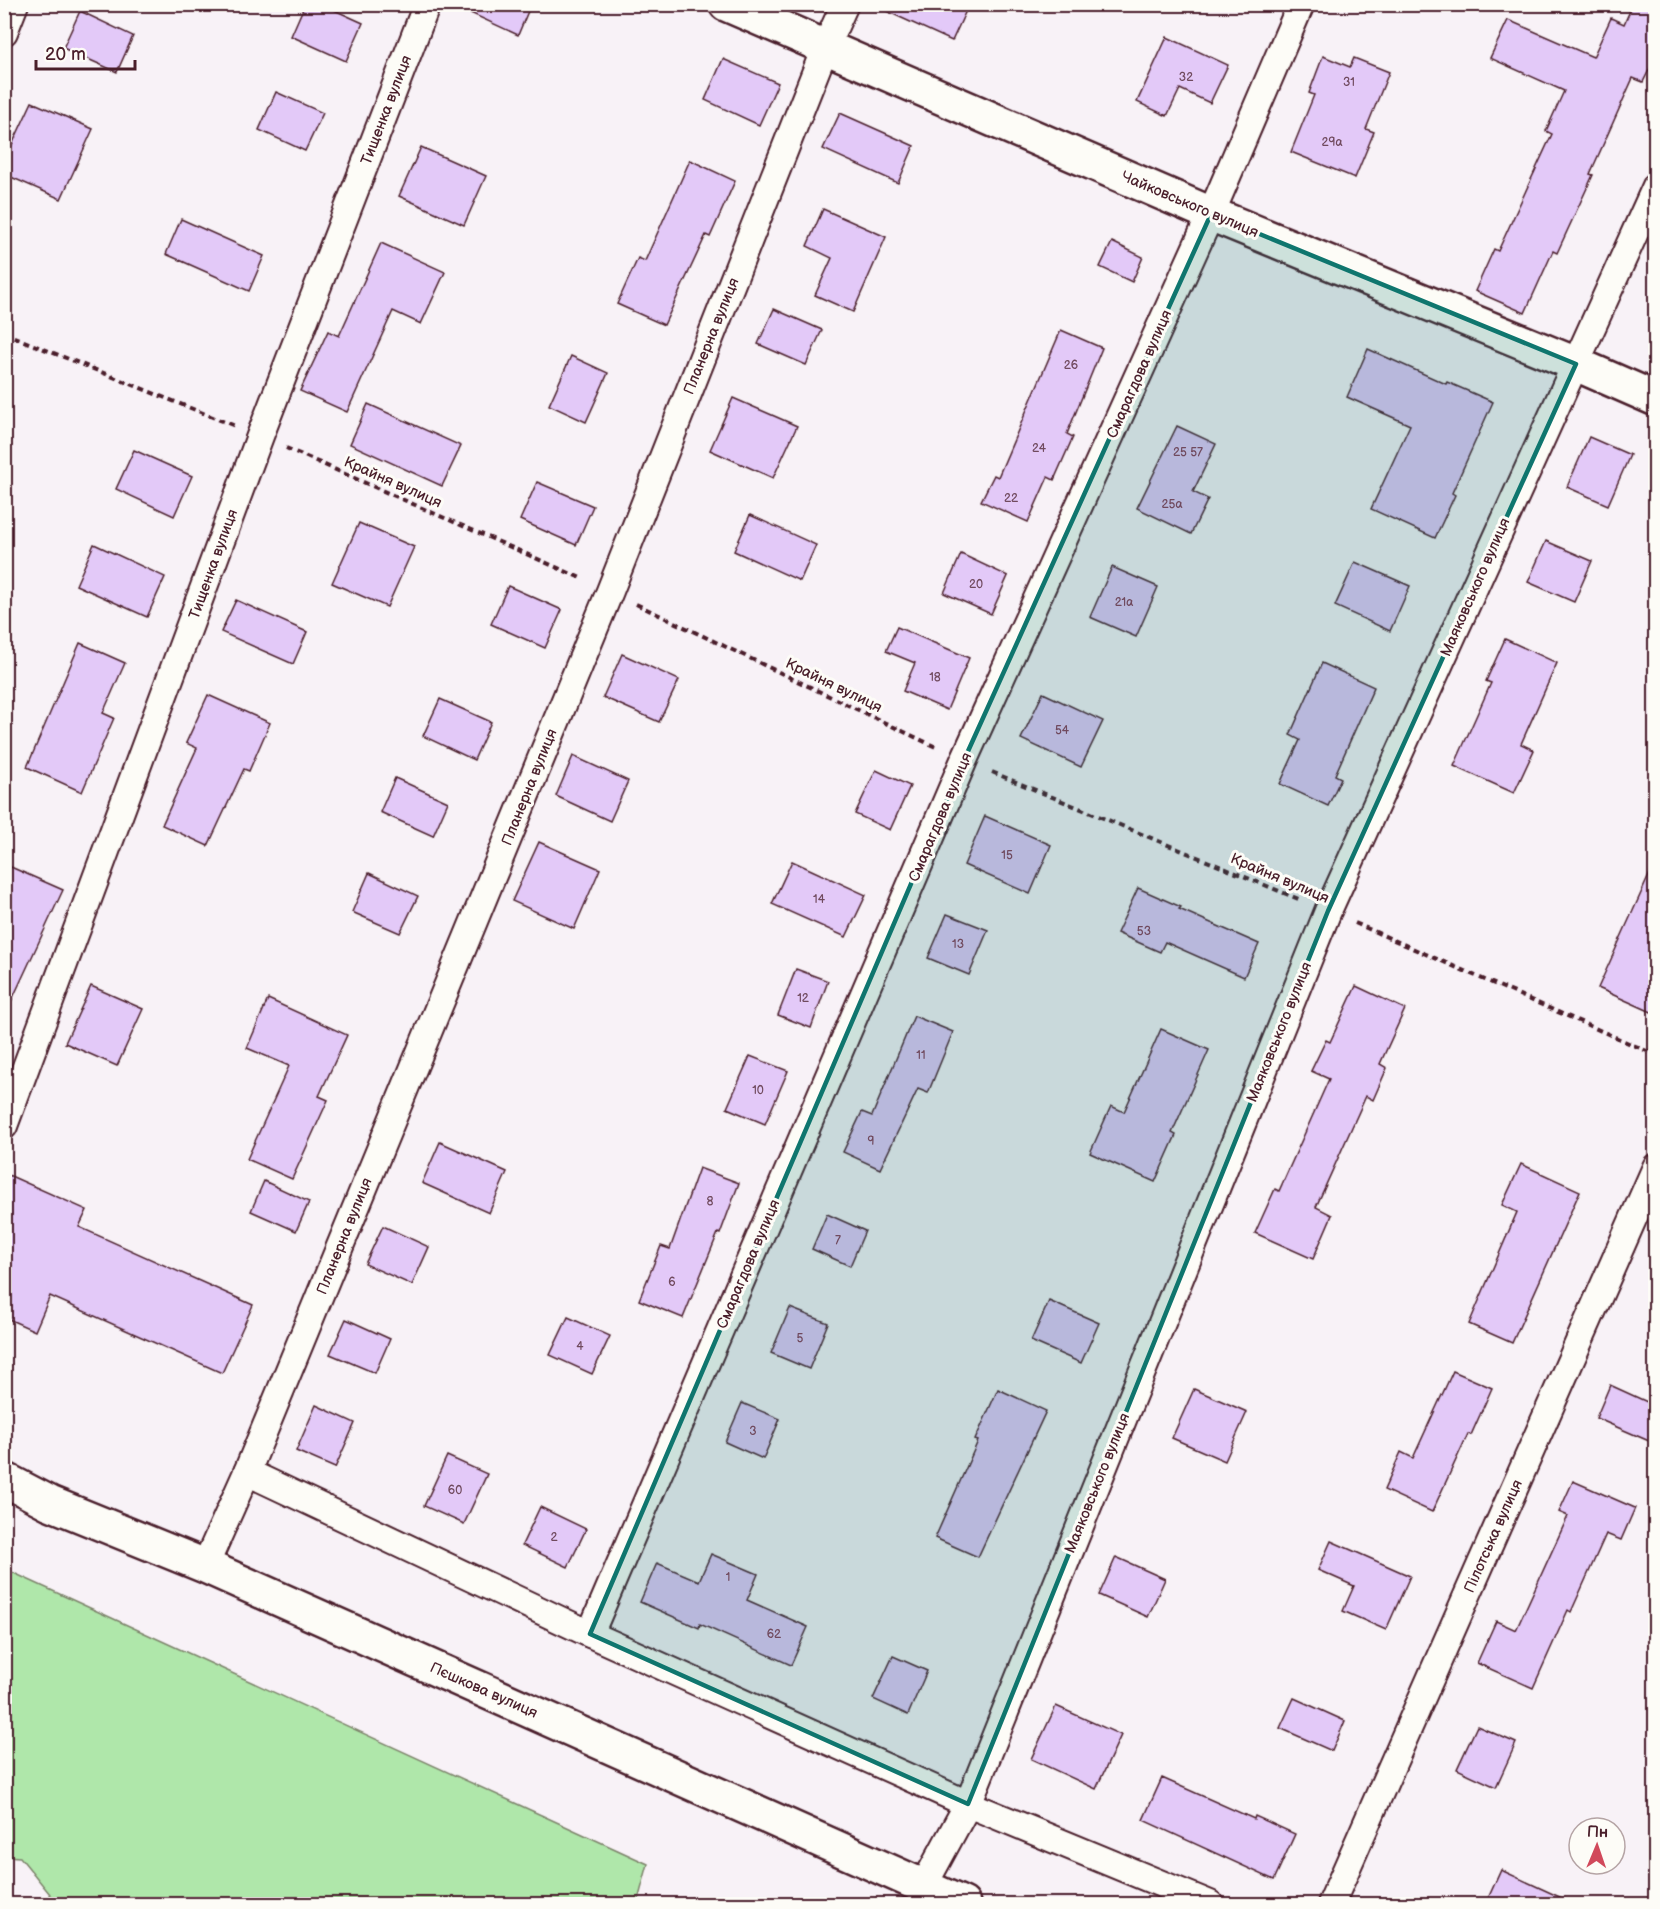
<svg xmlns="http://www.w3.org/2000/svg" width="1660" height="1909" viewBox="0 0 1660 1909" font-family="'Balsamiq Sans',sans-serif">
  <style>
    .green { fill: #afe7aa; stroke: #7c836a; stroke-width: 1.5 }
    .building { fill: #e3c9f8; stroke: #4a1f2b; stroke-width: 1.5 }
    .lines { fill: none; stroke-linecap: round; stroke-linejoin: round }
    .street-casing { stroke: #4a1f2b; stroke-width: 30 }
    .secondary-casing { stroke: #4a1f2b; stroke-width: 38 }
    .path { stroke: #4a1f2b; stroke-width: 4; stroke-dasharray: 6 4.5; stroke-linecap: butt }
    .street { stroke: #fdfcf7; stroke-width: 26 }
    .secondary { stroke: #fdfcf7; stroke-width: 33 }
    .marked { fill: #0f766e; fill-opacity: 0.2; stroke: #0f766e; stroke-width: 4.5; stroke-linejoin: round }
    .labels { text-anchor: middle; stroke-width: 6; stroke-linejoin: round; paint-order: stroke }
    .number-label { font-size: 12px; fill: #704a5e }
    .street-label { font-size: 15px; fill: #4a1f2b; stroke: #fdfcf7 }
  </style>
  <rect width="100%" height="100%" fill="#f8f2f7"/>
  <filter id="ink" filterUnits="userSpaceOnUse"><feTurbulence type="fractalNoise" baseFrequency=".0167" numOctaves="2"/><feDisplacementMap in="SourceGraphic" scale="12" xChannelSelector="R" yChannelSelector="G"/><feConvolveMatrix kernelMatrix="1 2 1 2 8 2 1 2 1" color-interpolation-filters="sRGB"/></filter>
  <g filter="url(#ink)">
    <path class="green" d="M5,1569L648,1864L637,1904H58L20,1857L5,1856Z"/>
    <g class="building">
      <path d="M305,4H321L363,23L346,61L291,36Z"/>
      <path d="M451,4H531L518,35Z"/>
      <path d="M871,4H969L952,41Z"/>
      <path d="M1633,4H1656V56L1643,82L1633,78L1590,174L1593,175L1557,253L1553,251L1525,313L1475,291L1494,249L1498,251L1552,134L1546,131L1564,91L1490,58L1508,20L1593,57L1611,18L1624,24Z"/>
      <path d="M80,11L133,36L117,72L63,48Z"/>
      <path d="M1167,37L1228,65L1210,103L1180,89L1167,116L1137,102Z"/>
      <path d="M1323,56L1350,67L1354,58L1389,72L1366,129L1374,132L1355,178L1291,152L1314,95L1309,93Z"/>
      <path d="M723,59L778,83L759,125L705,100Z"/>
      <path d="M276,92L323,113L305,151L259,130Z"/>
      <path d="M32,102L93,129L61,199L4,174V162Z"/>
      <path d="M840,113L914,146L898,183L823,149Z"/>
      <path d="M421,147L486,176L464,225L399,196Z"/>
      <path d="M690,160L735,181L710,237L706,235L664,325L617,304L638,258L645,261Z"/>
      <path d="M823,209L886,237L853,312L815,295L832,258L807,246Z"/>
      <path d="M181,219L264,256L249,291L166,254Z"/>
      <path d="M1112,242L1143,257L1132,282L1100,267Z"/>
      <path d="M381,243L445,272L421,324L393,311L347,412L300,391L328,331L339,336Z"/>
      <path d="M774,309L822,330L806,365L758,344Z"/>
      <path d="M1061,330L1102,348L1067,434L1073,437L1054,480L1048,477L1028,522L981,501L994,475L998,477Z"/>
      <path d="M1368,349L1446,384L1447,382L1493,402L1452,493L1455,495L1435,538L1371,509L1410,425L1347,397Z"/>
      <path d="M571,356L608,373L586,422L549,405Z"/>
      <path d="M733,398L797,426L773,478L710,450Z"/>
      <path d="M368,404L461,446L442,486L350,444Z"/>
      <path d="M1177,426L1216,444L1193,492L1208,499L1191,534L1137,508Z"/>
      <path d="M1589,437L1630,455L1608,505L1567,487Z"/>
      <path d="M134,450L192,476L174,516L116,489Z"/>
      <path d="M537,482L593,506L576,545L520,520Z"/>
      <path d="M750,515L816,545L800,581L734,551Z"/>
      <path d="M359,523L414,547L387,607L332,583Z"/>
      <path d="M1546,541L1592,561L1574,602L1528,582Z"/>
      <path d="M94,544L165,577L147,617L76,585Z"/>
      <path d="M961,554L1008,576L991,614L944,593Z"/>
      <path d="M1355,562L1410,586L1390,631L1335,606Z"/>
      <path d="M1112,567L1158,587L1136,637L1090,617Z"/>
      <path d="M508,586L562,610L545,648L491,624Z"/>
      <path d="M236,600L307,632L293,664L221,632Z"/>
      <path d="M897,627L969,658L947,710L903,691L915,663L886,651Z"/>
      <path d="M1505,639L1557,663L1521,744L1534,750L1514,793L1454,766L1491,683L1486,681Z"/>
      <path d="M80,643L125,663L103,713L114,718L82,792L27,767Z"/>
      <path d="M622,654L679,680L659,722L603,697Z"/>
      <path d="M1322,663L1374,687L1335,775L1341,778L1328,806L1280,784L1300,740L1290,735Z"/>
      <path d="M1043,693L1103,721L1081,767L1021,739Z"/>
      <path d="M208,695L270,723L249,771L244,769L208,846L162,825L197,748L186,743Z"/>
      <path d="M440,699L491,722L474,760L423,736Z"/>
      <path d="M573,756L628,781L610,821L556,796Z"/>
      <path d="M876,770L910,786L890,830L855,814Z"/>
      <path d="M395,778L448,802L433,836L380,812Z"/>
      <path d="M985,816L1051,845L1030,894L964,865Z"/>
      <path d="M539,842L600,869L574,929L512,901Z"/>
      <path d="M1656,860V1014L1598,988Z"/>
      <path d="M792,861L866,895L846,937L772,904Z"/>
      <path d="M4,864L63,890L4,1017Z"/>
      <path d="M369,873L418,896L400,933L352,912Z"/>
      <path d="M1138,888L1181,907L1179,909L1259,944L1244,977L1165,942L1160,952L1117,933Z"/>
      <path d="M947,914L988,930L969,975L928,958Z"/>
      <path d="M796,969L828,981L811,1028L778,1015Z"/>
      <path d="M91,986L143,1009L117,1066L65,1043Z"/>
      <path d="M1356,986L1405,1009L1380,1064L1387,1068L1373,1100L1366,1096L1316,1207L1332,1215L1313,1259L1255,1233L1275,1189L1279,1191L1329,1079L1311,1071L1326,1040L1330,1042Z"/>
      <path d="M268,999L347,1035L319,1096L328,1100L292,1179L247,1159L289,1066L247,1048Z"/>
      <path d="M914,1016L953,1032L928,1093L918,1089L880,1169L843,1152L862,1112L872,1116Z"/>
      <path d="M1161,1029L1209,1050L1172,1133L1176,1135L1155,1182L1090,1153L1111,1106L1124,1112Z"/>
      <path d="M750,1056L788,1071L765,1124L727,1108Z"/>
      <path d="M440,1142L507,1172L489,1213L422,1183Z"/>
      <path d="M1521,1164L1580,1191L1512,1343L1469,1324L1517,1212L1502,1205Z"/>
      <path d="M699,1168L739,1183L720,1234L718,1233L683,1318L639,1300L661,1246L670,1249Z"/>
      <path d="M4,1173L87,1210L79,1227L253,1305L222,1373L50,1296L35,1331L4,1317Z"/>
      <path d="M264,1181L309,1202L296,1231L251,1211Z"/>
      <path d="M827,1214L865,1231L850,1266L812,1249Z"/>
      <path d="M383,1226L429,1247L412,1285L365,1264Z"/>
      <path d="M1049,1301L1099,1323L1081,1363L1031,1341Z"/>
      <path d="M790,1308L828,1323L809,1369L771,1353Z"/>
      <path d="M568,1317L610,1336L592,1374L550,1355Z"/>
      <path d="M346,1319L390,1339L375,1373L330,1354Z"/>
      <path d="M1453,1371L1492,1388L1471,1435L1468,1434L1432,1512L1384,1490L1401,1452L1413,1458Z"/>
      <path d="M1610,1385L1656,1406V1444L1596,1418Z"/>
      <path d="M998,1389L1046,1411L978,1557L935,1538L978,1441L975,1440Z"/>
      <path d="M1194,1389L1247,1412L1225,1461L1172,1438Z"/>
      <path d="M742,1403L780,1419L763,1459L725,1442Z"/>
      <path d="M316,1405L355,1423L335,1468L296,1451Z"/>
      <path d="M447,1456L487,1474L464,1524L424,1506Z"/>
      <path d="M1573,1481L1635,1508L1621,1540L1606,1534L1571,1612L1568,1610L1533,1688L1477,1663L1496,1621L1516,1630L1568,1516L1559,1512Z"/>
      <path d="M540,1507L586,1529L568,1567L522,1545Z"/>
      <path d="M1331,1541L1410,1576L1386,1630L1343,1611L1354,1586L1318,1570Z"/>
      <path d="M711,1554L758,1574L747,1600L808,1627L791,1665L700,1624L699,1628L640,1602L657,1563L699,1581Z"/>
      <path d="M1116,1557L1165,1579L1148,1617L1099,1595Z"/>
      <path d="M893,1656L927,1671L908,1715L873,1699Z"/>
      <path d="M1294,1698L1345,1721L1332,1751L1280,1728Z"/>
      <path d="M1056,1706L1121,1735L1096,1789L1031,1759Z"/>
      <path d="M1477,1726L1516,1743L1496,1787L1457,1769Z"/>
      <path d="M1162,1778L1254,1819L1255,1816L1295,1834L1274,1880L1143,1820Z"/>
      <path d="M1501,1870L1577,1905H1485Z"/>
    </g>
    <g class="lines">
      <defs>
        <g id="street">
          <path d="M4,32L15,4"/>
          <path d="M4,1126L260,436L427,4"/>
          <path d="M247,1472L590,1634L968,1804L1210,1904"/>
          <path d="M205,1566L247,1472L610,591L825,48L845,4"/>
          <path d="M590,1634L964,760L1211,214L1301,4"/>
          <path d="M923,1887L968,1804L1328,911L1656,186"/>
          <path d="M1331,1904L1656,1167"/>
        </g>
        <g id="secondary">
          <path d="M726,4L1211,214L1576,364L1656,399"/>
          <path d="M4,1479L50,1503L205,1566L963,1904"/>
        </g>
      </defs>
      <use href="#street" class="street-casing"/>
      <use href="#secondary" class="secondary-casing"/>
      <g class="path">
        <path d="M4,333L235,426"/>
        <path d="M286,448L583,579"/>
        <path d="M636,604L938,748"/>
        <path d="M992,772L1301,900"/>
        <path d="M1355,923L1656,1055"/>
      </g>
      <use href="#street" class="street"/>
      <use href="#secondary" class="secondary"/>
    </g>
  </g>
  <path class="marked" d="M1211,214L1576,364L1328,911L968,1804L590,1634L964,760Z"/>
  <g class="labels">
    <g class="number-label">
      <text x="1186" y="81">32</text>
      <text x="1349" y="86">31</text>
      <text x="1332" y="146">29а</text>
      <text x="1071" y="369">26</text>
      <text x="1039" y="452">24</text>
      <text x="1188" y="456">25 57</text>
      <text x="1011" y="502">22</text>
      <text x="1172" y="508">25а</text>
      <text x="976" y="588">20</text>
      <text x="1124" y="606">21а</text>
      <text x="935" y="681">18</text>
      <text x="1062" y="734">54</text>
      <text x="1007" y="859">15</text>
      <text x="819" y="903">14</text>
      <text x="1144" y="935">53</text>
      <text x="958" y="948">13</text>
      <text x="803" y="1002">12</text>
      <text x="921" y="1059">11</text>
      <text x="758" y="1094">10</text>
      <text x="871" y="1145">9</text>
      <text x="710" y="1205">8</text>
      <text x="838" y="1244">7</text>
      <text x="672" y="1286">6</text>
      <text x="800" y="1342">5</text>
      <text x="580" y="1350">4</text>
      <text x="753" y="1435">3</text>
      <text x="455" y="1494">60</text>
      <text x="554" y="1541">2</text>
      <text x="728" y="1581">1</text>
      <text x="774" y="1638">62</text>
    </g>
    <g class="street-label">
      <text transform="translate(386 110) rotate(-69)" y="5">Тищенка вулиця</text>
      <text transform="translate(1190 204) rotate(23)" y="5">Чайковського вулиця</text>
      <text transform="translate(711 336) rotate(-68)" y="5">Планерна вулиця</text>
      <text transform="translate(1139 374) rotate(-66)" y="5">Смарагдова вулиця</text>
      <text transform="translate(393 482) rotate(24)" y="5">Крайня вулиця</text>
      <text transform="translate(213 564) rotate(-70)" y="5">Тищенка вулиця</text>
      <text transform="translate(1475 587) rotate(-66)" y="5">Маяковського вулиця</text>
      <text transform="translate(834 685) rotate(26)" y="5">Крайня вулиця</text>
      <text transform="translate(529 787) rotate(-68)" y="5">Планерна вулиця</text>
      <text transform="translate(940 817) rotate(-67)" y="5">Смарагдова вулиця</text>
      <text transform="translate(1280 878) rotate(23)" y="5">Крайня вулиця</text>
      <text transform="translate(1279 1032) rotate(-68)" y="5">Маяковського вулиця</text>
      <text transform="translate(344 1236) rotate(-68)" y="5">Планерна вулиця</text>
      <text transform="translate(748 1264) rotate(-67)" y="5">Смарагдова вулиця</text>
      <text transform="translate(1097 1483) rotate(-68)" y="5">Маяковського вулиця</text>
      <text transform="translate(1493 1536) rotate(-66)" y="5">Пілотська вулиця</text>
      <text transform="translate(484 1690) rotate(24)" y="5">Пєшкова вулиця</text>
    </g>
  </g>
  <rect width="1660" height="1909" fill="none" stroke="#fdfcf7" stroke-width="24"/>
  <rect x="12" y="12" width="1636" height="1885" fill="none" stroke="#4a1f2b" stroke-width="2" filter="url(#ink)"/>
  <g transform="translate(1597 1846) rotate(2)"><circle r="28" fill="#fdfcf7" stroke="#b5a4a5" stroke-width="1.5"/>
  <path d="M0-4.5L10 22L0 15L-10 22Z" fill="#d1495b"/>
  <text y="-9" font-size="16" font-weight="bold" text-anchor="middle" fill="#4a1f2b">Пн</text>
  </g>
  <path d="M36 60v9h99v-9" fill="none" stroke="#4a1f2b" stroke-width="3"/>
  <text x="45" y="60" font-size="18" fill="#4a1f2b" stroke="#fdfcf7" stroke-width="4.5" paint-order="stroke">20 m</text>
</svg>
